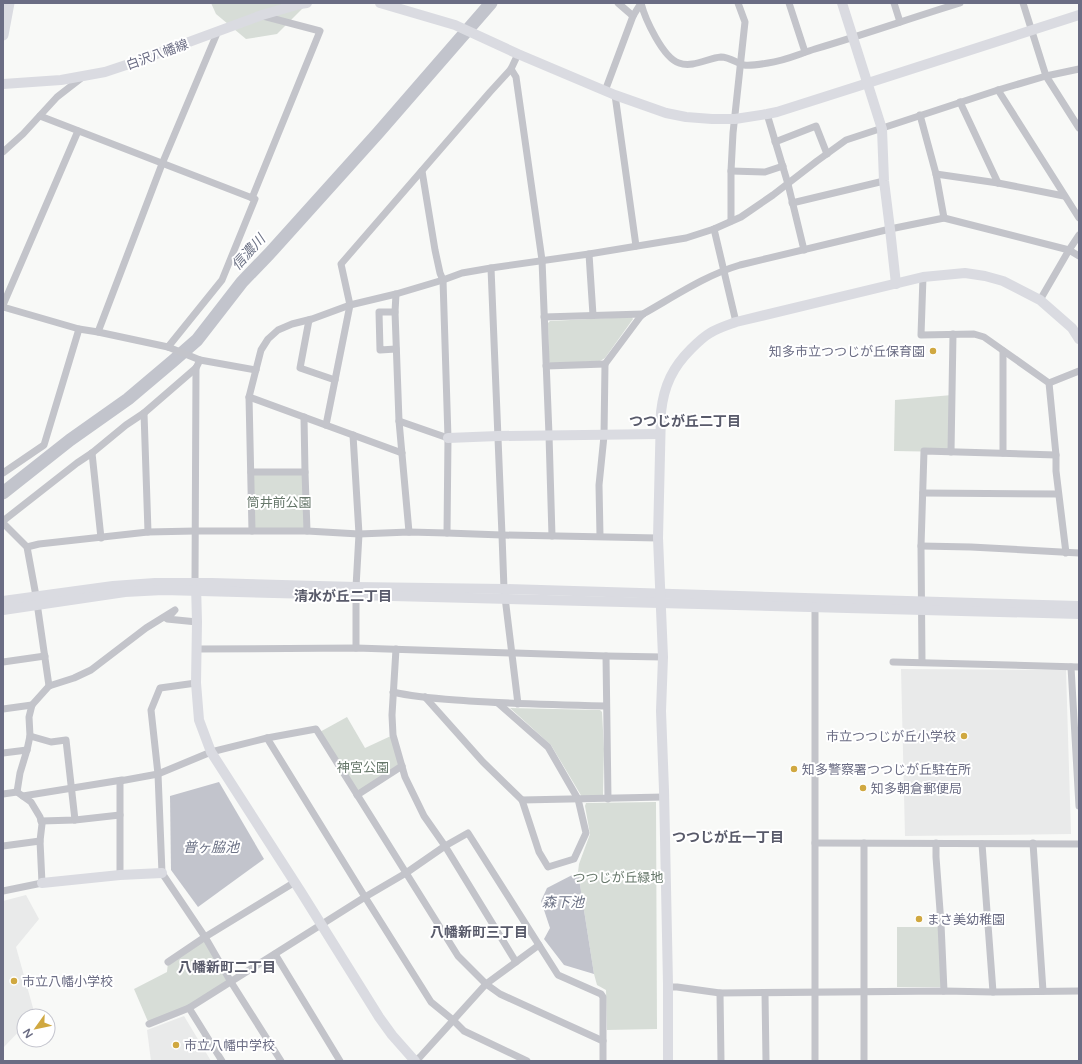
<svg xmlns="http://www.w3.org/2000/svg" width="1082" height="1064" viewBox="0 0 1082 1064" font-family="'Varela Round','Noto Sans JP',sans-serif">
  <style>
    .built { fill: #e9eaea }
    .green { fill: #d7ddd7 }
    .water { fill: #c2c4cc }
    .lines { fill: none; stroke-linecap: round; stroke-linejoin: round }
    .river { stroke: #c2c4cc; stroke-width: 13 }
    .street { stroke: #c3c4ca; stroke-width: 7 }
    .secondary { stroke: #dadbe1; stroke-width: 10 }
    .primary { stroke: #dadbe1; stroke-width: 11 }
    .poi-dot { fill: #d0a840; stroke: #fff; stroke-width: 1.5 }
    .labels { text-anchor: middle; stroke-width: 4; stroke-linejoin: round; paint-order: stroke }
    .street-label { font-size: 13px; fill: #6b6d84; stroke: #fff }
    .poi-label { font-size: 13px; fill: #6b6d84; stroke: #fff; text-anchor: start }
    .park-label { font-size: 13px; fill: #66776a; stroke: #fff }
    .water-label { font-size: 14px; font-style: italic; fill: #6d7386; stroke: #fff }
    .neighbourhood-label { font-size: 14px; font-weight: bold; fill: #585a6a; stroke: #fff }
  </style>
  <rect width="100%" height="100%" fill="#f8f9f7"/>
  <g class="built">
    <path d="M901,669L1066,670L1071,834L905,836Z"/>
    <path d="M26,895L39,919L16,947L35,1015L34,1016H24V1026L3,1048V901Z"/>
    <path d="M184,1016L211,1061H151L147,1030Z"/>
  </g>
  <g class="green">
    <path d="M211,3H308L277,34L246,39L216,14Z"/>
    <path d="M632,317L633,319L605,358L600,361L552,364L549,362L548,323L550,321Z"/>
    <path d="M952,395L951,452L894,451L895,400Z"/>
    <path d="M251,472H305L307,531H252Z"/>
    <path d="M510,708L600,710L602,712L604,749L603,795L582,797L551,745Z"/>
    <path d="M347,717L365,748L393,735L402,766L357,795L318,733Z"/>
    <path d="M656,802L657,1029L607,1030L606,990L597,985L594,974L578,872L579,864L590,834L585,806L586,803Z"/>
    <path d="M897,927H940L941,987H897Z"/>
    <path d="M205,937L231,982L189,1008L149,1024L134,989L167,972L168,962Z"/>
  </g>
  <g class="water">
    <path d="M219,782L264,859L198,907L171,870L170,796Z"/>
    <path d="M578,872L594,974L564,965L544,939L550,928L541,901L547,888Z"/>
  </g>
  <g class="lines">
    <path class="river" d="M3,493L70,440L128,399L173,361L197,340L242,282L269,254L378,133L491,3"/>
    <g class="street">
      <path d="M618,3L633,16"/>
      <path d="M641,3C645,19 663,58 679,63C693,68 708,58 721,57C729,57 737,63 744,65C750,66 762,64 768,63C784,61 799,54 815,49C863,35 911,18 960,3"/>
      <path d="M789,3L805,52"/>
      <path d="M894,3L900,22"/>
      <path d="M1023,3L1046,76L1079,128"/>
      <path d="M511,69L516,77L542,260L549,435L552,536"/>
      <path d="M998,90L1079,218"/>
      <path d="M605,91L633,16L641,3"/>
      <path d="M615,95L636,246"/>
      <path d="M960,102L998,183"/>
      <path d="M767,114L788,184L804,250"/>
      <path d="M920,115L936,174L944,218"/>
      <path d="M40,116L255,199L222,280L168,347"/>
      <path d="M775,142L816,126L827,154"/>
      <path d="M3,152L23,134L57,97L84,76"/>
      <path d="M422,171L435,250L440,273L443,280L448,438L447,533"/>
      <path d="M731,171L765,172L783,166"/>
      <path d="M936,174L998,183L1064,196"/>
      <path d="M252,198L320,31L263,16"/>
      <path d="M792,203L884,181"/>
      <path d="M731,221V171L733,133L744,31L745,22L738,3"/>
      <path d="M714,229L736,322"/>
      <path d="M589,254L593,315"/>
      <path d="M491,268L502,535L504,589L518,704"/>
      <path d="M923,277L921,335L974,334L984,337L1049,383L1056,455V471L1066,553"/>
      <path d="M396,294L395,312L399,421L409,532"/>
      <path d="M1040,300L1069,250L1079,235"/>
      <path d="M3,305L78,131"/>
      <path d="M3,307L79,329L98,332L168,347L200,360L256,370"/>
      <path d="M395,312H379L380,350L396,349"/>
      <path d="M544,317L643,314"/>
      <path d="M309,320L300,368L335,380"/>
      <path d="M98,332L162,164L218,31"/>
      <path d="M546,366L605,364"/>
      <path d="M1049,383L1079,371"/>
      <path d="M249,397L402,453"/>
      <path d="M144,413L148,532"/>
      <path d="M304,417L305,472"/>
      <path d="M399,421L448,438"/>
      <path d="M326,425L350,305L341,264L490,92L511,69L518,54"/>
      <path d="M353,435L359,534L356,587V648"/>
      <path d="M951,452L953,334"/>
      <path d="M92,453L101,538"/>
      <path d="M1003,453V351"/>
      <path d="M251,472H305L307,531"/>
      <path d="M3,473L44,445L79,329"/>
      <path d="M923,493L1058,494"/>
      <path d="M3,521L77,463L92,453L126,425L144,413L196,368L200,360"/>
      <path d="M3,523L27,547L36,596L49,686"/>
      <path d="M252,531L249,397L261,350L268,339L278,330L292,324L312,319L350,305L396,294L443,280L462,273L491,268L589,254L686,238L714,229L741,217L773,195L817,161L846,140L998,90L1046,76L1079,69"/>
      <path d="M600,536L599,485L604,436L605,364L640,317L643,314C675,296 706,275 740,265L890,229L944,218L1069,250L1079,256"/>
      <path d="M921,546L971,547L1079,553"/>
      <path d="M27,547L39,544L148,532L195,531H307L359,534L409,532L447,533L502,535L658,538"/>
      <path d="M195,583L196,368"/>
      <path d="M197,649L356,648L606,656L663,657"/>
      <path d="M396,649L392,715L393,735L405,777L424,816L445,846L516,962"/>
      <path d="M606,656L608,799"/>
      <path d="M3,662L45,656"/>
      <path d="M893,662L1079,667"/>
      <path d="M922,662L921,546L924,451L1056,455"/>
      <path d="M1071,667L1079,806"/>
      <path d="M196,683L160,688L151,710L158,774L162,873L205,937L231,982L281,1061"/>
      <path d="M393,692C418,698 444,699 469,701C515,704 560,705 606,706"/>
      <path d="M425,697L483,762L522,800L539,852L548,867L574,859L586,833L578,799L548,747L498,703"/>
      <path d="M3,709L32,705"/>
      <path d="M30,736L51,742L66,740L75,820L41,821"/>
      <path d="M267,738L365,897L431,1002L453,1020L464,1031L527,1061"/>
      <path d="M3,753L27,750"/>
      <path d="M17,792L20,773L27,750L30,736L29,717L32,705L49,686L74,678L91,670L146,628L175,610L167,619L197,622"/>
      <path d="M3,794L17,792L31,802L40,817L42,824L40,841L42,883L3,891"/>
      <path d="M357,795L402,766"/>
      <path d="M23,796L122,780"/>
      <path d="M522,800L664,797"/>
      <path d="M75,820L120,815"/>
      <path d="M815,843L1079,844"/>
      <path d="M936,843V857L941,924L944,991"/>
      <path d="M1033,843L1043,991"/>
      <path d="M982,844L993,992"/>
      <path d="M3,846L40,841"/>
      <path d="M120,875V781L158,774L211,752L267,738L316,729L458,956L486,984L500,994L603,1041"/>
      <path d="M275,954L340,1061"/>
      <path d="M168,962L205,937L295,882"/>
      <path d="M668,987H677L720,993L944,991L993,992L1079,991"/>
      <path d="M720,993L721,1061"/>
      <path d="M765,993L766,1061"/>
      <path d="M189,1008L222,1061"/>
      <path d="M149,1024L189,1008L365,897L406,873L445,846L468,833L558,975L601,994L603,997V1061"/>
      <path d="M415,1061L420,1057L486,984L539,945"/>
      <path d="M815,1061V603"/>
      <path d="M864,1061V843"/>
    </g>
    <g class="secondary">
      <path d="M380,3L455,25L518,54L615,95L666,113L686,117L712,119H735L767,114L777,112L868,83L1079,15"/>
      <path d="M842,3L882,129L884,181L890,229L896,284"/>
      <path d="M3,84L61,80L105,72L132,63L262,15L300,4L307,3"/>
      <path d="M448,438L498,436L660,434"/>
      <path d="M196,585L197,622L196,683L199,720L211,752L301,892L379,1017L392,1035L415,1061"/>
      <path d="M3,601L113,586L155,583H212L356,587L504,589L1079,606"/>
      <path d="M3,610L125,592L163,590L1079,614"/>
      <path d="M42,883L120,875L162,873"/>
      <path d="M668,1061V984L664,790L661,711L663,657L658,538L661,412C664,385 673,367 691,349C697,343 703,337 710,333C718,328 728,325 736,322L923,277L965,273L985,276L1003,281L1040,300L1072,328L1079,339"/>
    </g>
    <path class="primary" d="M3,35L9,3"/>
  </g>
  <g class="poi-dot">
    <circle cx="933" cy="351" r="4"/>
    <circle cx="964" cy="736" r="4"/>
    <circle cx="794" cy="769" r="4"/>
    <circle cx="863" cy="788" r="4"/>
    <circle cx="919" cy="919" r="4"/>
    <circle cx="14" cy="981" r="4"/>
    <circle cx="176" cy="1045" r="4"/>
  </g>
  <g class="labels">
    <g class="street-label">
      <text transform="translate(157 54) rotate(-20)" y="5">白沢八幡線</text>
    </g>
    <g class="poi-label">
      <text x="925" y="356" text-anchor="end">知多市立つつじが丘保育園</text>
      <text x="956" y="741" text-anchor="end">市立つつじが丘小学校</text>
      <text x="802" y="774">知多警察署つつじが丘駐在所</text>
      <text x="871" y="793">知多朝倉郵便局</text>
      <text x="927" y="924">まさ美幼稚園</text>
      <text x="22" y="986">市立八幡小学校</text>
      <text x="184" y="1050">市立八幡中学校</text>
    </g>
    <g class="park-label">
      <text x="279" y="507">筒井前公園</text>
      <text x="363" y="772">神宮公園</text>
      <text x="618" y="882">つつじが丘緑地</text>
    </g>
    <g class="water-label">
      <text transform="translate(248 252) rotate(-48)" y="5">信濃川</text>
      <text x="211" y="852">普ヶ脇池</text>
      <text x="563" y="907">森下池</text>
    </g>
    <g class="neighbourhood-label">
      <text x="685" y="426">つつじが丘二丁目</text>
      <text x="343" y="601">清水が丘二丁目</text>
      <text x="728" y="842">つつじが丘一丁目</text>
      <text x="479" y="937">八幡新町三丁目</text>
      <text x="227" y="972">八幡新町二丁目</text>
    </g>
  </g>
  <rect width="1082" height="1064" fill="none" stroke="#6b6d84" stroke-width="8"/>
  <g transform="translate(36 1028) rotate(237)"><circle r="19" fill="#ffffff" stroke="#c4c5ce"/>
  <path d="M0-3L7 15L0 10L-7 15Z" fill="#d0a840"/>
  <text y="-6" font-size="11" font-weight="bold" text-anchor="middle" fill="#6b6d84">N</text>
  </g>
</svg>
